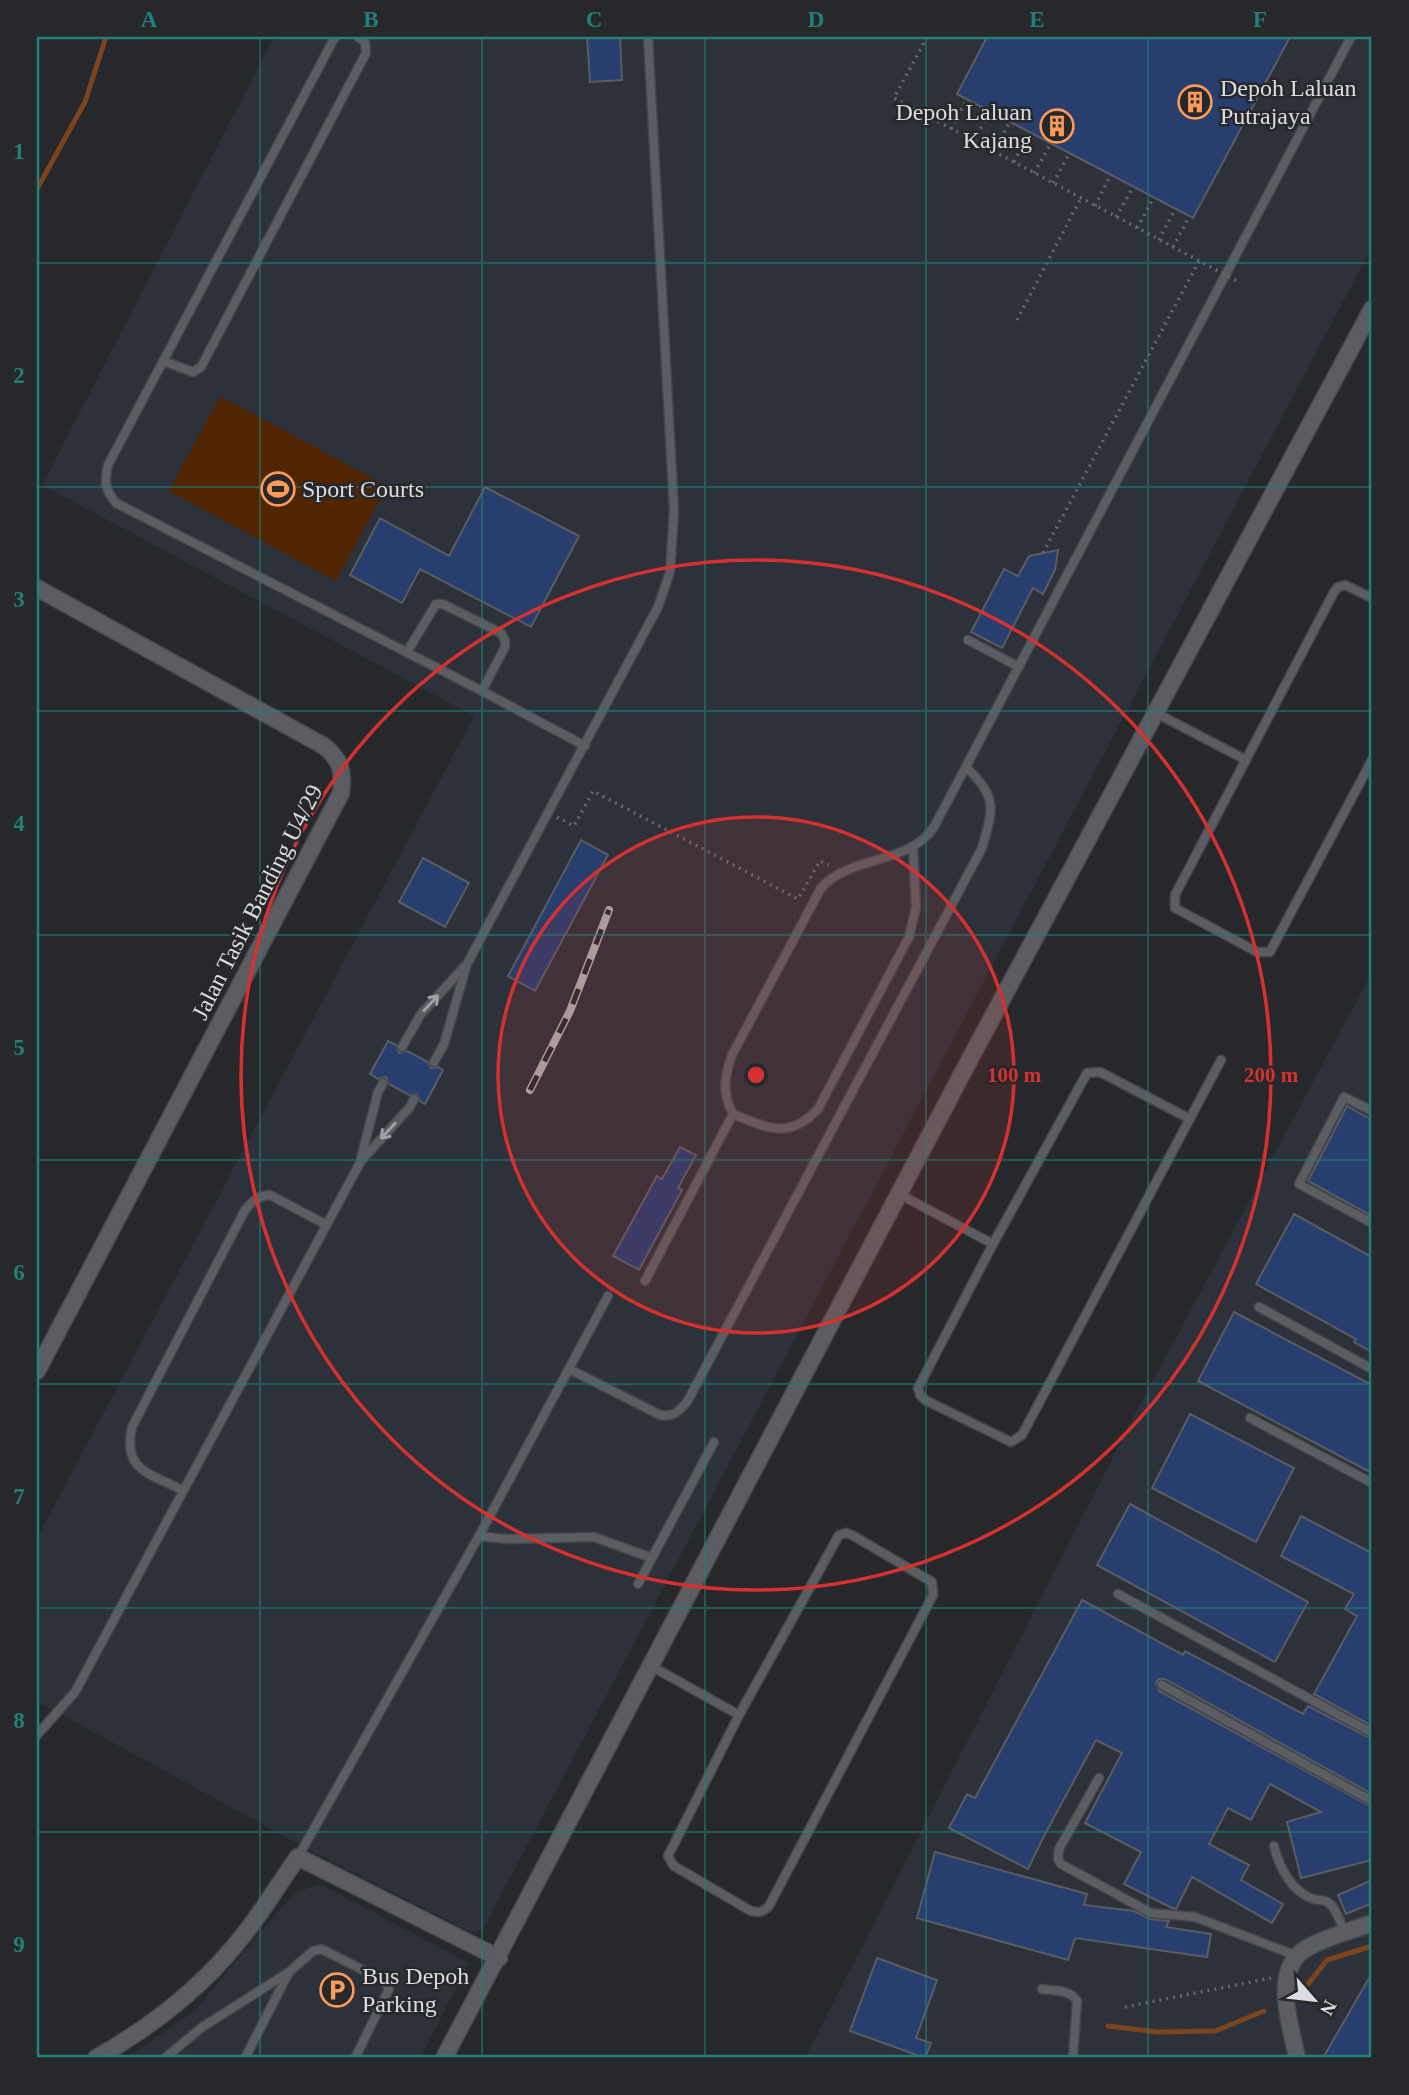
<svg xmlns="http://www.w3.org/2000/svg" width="1409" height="2095" viewBox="0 0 1409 2095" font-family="'Times New Roman',serif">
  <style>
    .built { fill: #2d313a }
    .green { fill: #512501 }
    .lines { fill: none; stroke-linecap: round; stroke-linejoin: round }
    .stream { stroke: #7a441f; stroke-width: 5 }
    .building { fill: #273e6f; stroke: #595c61; stroke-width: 2 }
    .service-casing { stroke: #44464a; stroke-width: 11 }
    .minor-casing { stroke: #44464a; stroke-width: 19 }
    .path { stroke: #65676b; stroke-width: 3.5; stroke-dasharray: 2 5; stroke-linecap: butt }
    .service { stroke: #5b5d62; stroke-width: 8 }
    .minor { stroke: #5b5d62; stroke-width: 16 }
    .rail-casing { stroke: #a7a9ac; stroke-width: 8 }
    .rail { stroke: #26282c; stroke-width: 5; stroke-dasharray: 16; stroke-linecap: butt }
    .path-bridge { stroke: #65676b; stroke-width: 3.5; stroke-dasharray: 2 5; stroke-linecap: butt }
    .oneway { stroke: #a1a3a7 }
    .grid { fill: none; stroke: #238079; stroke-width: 2; stroke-opacity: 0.55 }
    .ring { fill: none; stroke: #d63131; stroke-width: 3.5 }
    .labels { text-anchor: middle; stroke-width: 5; stroke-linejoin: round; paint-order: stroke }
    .poi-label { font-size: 24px; fill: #dbdde0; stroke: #26282c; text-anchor: start }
    .street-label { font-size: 24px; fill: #dbdde0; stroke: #26282c }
    .centre { fill: #d63131; stroke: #26282c; stroke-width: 3.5 }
    .ring-label { font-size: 21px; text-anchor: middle; font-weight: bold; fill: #d63131; stroke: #26282c; stroke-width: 5; stroke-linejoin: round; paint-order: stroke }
    .neatline { fill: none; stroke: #238079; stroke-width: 2.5 }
    .grid-label { font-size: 23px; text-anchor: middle; font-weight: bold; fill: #238079 }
  </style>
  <rect width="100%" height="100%" fill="#26282c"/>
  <g class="built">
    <path d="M274,37H1372V247L482,1931L471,1932L287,1838L37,1701V1538L474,716L42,485Z"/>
    <path d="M1372,972V2058H805L1137,1410Z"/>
    <path d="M320,1884L469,1963L420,2058H127L194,2011L294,1893Z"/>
  </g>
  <path class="green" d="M220,396L387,486L336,581L169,491Z"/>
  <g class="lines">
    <g class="stream">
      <path d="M37,189L85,102L106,37"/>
      <path d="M1308,1984L1327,1960L1372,1946"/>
      <path d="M1108,2026L1158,2032L1215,2031L1264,2011"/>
      <path d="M799,2058H805"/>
    </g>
  </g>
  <g class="building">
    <path d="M587,37H620L622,80L590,82Z"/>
    <path d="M987,37H1290L1193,218L957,94Z"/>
    <path d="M485,487L579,536L531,627L420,569L402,603L350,575L380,518L449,556Z"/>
    <path d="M1058,550L1055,570L1043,594L1033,588L1002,648L971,632L1004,569L1018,576L1029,556Z"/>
    <path d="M581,840L608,855L535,991L508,976Z"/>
    <path d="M423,858L469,883L445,927L399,902Z"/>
    <path d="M388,1041L396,1045L399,1053L407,1051L428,1062L431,1068L438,1067L443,1070L425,1104L420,1101L417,1094L409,1095L389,1084L386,1077L378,1079L370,1074Z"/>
    <path d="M1347,1106L1372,1120V1216L1308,1181Z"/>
    <path d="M680,1147L696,1155L678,1188L682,1190L639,1270L613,1256L657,1176L662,1179Z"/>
    <path d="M1294,1214L1372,1257V1352L1354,1342L1356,1339L1256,1284Z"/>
    <path d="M1234,1312L1372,1385V1473L1198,1381Z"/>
    <path d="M1190,1414L1294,1468L1256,1542L1152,1488Z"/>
    <path d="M1130,1504L1308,1602L1275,1662L1097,1565Z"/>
    <path d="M1301,1516L1372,1553V1726L1314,1694L1357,1616L1345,1609L1354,1594L1281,1556Z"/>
    <path d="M1082,1600L1183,1655L1185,1651L1303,1714L1308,1706L1372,1739V1794L1165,1679H1159L1156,1682L1159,1691L1372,1807V1860L1301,1878L1287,1822L1321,1812L1270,1784L1251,1820L1228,1808L1209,1844L1249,1865L1241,1880L1283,1904L1272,1923L1192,1877L1176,1909L1172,1908L1124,1884L1141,1852L1085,1823L1122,1753L1096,1740L1045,1834L1028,1869L949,1828L967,1794L975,1798Z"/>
    <path d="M935,1852L1087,1894L1084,1905L1134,1911L1150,1919L1169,1921L1166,1927L1211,1934L1207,1957L1075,1938L1068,1960L917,1918Z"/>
    <path d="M1372,1880V1903L1346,1914L1338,1895Z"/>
    <path d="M877,1958L937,1980L916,2038L931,2043L925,2058L850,2031Z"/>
    <path d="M1372,1973V2058H1323Z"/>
  </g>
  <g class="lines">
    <defs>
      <g id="service">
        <path d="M335,37L108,465C104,481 105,490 116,503L482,691L585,746"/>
        <path d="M163,361L193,372L201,367L366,53L365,42L358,37"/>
        <path d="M1372,598L1345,585L1338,587L1334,592L1175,895V908L1257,952H1270L1372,760"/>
        <path d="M968,640L1019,667"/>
        <path d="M407,652L436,604H443L501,633L505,640V647L482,691"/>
        <path d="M1156,713L1246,760"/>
        <path d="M913,847L916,907L909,937L818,1109C789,1140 767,1128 733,1114C722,1093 724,1077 732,1055L821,888C850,855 909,865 934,827L1351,37"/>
        <path d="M402,1047L421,1014L464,967"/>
        <path d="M434,1062L444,1044L467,964L658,607L670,572L674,511L648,37"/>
        <path d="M1372,1111L1344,1097L1299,1184L1372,1223"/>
        <path d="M361,1158L378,1092L383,1083"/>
        <path d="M899,1194L993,1244L1087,1073L1100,1072L1190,1119"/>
        <path d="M993,1244L918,1388L920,1395L925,1400L1011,1442L1022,1435L1221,1060"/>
        <path d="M645,1281L733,1114"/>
        <path d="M1259,1307L1372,1369"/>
        <path d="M569,1369L660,1415C674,1417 678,1412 687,1402L982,848C994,807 997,797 966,767"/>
        <path d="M1250,1418L1372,1483"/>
        <path d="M182,1490C150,1473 122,1471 132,1427L245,1210C253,1200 258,1196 270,1195L325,1224"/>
        <path d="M479,1536L506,1539L594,1537L652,1558"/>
        <path d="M638,1584L714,1442"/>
        <path d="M1118,1594L1372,1733"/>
        <path d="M651,1666L739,1715L839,1535L846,1533L852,1535L932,1582L933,1595L769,1906C763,1912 759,1913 751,1911L674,1866L668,1856L739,1715"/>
        <path d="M1162,1685L1372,1801"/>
        <path d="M37,1735L75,1692L361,1161L410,1107L414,1099"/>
        <path d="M1099,1778L1059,1849L1058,1859L1061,1864L1151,1913L1195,1917L1297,1956"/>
        <path d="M1274,1846C1279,1867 1292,1892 1313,1899C1319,1901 1325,1899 1329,1903C1337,1909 1341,1925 1345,1933"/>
        <path d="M298,1857L479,1536L608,1296"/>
        <path d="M1042,1989C1054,1991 1070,1989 1077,2001L1073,2058"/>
        <path d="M165,2058L201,2028L289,1972L313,1951L321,1949L383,1980L389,1989L355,2058"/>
        <path d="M245,2058L288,1974"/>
      </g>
      <g id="minor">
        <path d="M37,588L324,746C341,760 344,772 341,793L37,1371"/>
        <path d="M96,2058C153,2026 205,1985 245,1933C264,1909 280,1882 298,1857L499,1958"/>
        <path d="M444,2058L971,1057L1372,309"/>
        <path d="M1297,2058C1291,2025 1270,1970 1307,1948C1326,1937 1351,1931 1372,1923"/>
      </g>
    </defs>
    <use href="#service" class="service-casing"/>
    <use href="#minor" class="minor-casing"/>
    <g class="path">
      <path d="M951,129L966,101"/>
      <path d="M974,141L989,113"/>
      <path d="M994,151L1009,123"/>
      <path d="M1014,162L1028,134"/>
      <path d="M1034,173L1050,145"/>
      <path d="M1053,183L1069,154"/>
      <path d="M1095,206L1110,176"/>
      <path d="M1116,217L1132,189"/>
      <path d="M1137,228L1153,199"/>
      <path d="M1159,240L1174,211"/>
      <path d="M1173,247L1188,219"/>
      <path d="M1017,320L1081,198"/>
      <path d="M1043,553L1199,261"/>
      <path d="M557,817L574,826L593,791L798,899L820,861L829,865"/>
      <path d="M1125,2007L1271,1978"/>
    </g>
    <use href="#service" class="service"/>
    <use href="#minor" class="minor"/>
    <defs>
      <path id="rail" d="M530,1090L570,1011L609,910"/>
    </defs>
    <use href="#rail" class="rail-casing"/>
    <use href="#rail" class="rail"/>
    <path class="path-bridge" d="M927,37L894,98L1237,281"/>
  </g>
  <defs><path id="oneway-shaft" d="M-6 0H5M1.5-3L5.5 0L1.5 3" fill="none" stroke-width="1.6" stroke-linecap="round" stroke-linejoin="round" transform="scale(1.75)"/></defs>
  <g class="oneway">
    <use href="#oneway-shaft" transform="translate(431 1003) rotate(-47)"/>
    <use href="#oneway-shaft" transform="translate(388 1131) rotate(133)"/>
  </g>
  <path class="grid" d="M260,37V2058M482,37V2058M705,37V2058M926,37V2058M1148,37V2058M37,263H1372M37,487H1372M37,711H1372M37,935H1372M37,1160H1372M37,1384H1372M37,1608H1372M37,1832H1372"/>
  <circle cx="756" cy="1075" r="258" fill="#d63131" fill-opacity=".12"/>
  <g class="ring">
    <circle cx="756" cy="1075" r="258"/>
    <circle cx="756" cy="1075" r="515"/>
  </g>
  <defs>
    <symbol id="building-ring" viewBox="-11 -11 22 22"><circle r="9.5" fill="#26282c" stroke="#fe9b59" stroke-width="1.5"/><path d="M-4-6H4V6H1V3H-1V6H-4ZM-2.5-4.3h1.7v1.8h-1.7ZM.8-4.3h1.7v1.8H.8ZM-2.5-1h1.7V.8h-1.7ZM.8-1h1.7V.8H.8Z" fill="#fe9b59"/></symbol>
    <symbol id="stadium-ring" viewBox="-11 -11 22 22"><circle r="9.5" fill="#26282c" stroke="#fe9b59" stroke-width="1.5"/><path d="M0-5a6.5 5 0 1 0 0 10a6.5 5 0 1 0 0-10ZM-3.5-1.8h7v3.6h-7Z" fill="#fe9b59"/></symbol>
    <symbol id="parking-ring" viewBox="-11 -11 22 22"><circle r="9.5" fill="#26282c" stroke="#fe9b59" stroke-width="1.5"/><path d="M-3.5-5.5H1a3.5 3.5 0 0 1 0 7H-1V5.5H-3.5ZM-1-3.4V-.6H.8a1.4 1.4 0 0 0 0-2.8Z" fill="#fe9b59"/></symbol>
  </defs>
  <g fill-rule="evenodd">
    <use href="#building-ring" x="1176" y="83" width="38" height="38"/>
    <use href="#building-ring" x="1038" y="107" width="38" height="38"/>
    <use href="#stadium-ring" x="259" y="470" width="38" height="38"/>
    <use href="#parking-ring" x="318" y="1971" width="38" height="38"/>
  </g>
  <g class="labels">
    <g class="poi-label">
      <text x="1220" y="96">Depoh Laluan<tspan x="1220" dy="28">Putrajaya</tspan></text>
      <text x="1032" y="120" text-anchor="end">Depoh Laluan<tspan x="1032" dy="28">Kajang</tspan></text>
      <text x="302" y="497">Sport Courts</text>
      <text x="362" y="1984">Bus Depoh<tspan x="362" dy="28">Parking</tspan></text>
    </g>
    <g class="street-label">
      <text transform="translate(257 902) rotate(-63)" y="8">Jalan Tasik Banding U4/29</text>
    </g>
  </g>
  <circle cx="756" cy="1075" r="10" class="centre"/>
  <g class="ring-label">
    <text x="1014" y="1082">100 m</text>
    <text x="1271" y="1082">200 m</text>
  </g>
  <rect width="1409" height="2095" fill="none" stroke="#26282c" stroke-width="77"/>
  <g transform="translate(1314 2000) rotate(118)" stroke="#26282c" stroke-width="5" paint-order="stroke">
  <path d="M0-5L12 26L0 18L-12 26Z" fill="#dbdde0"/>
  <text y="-10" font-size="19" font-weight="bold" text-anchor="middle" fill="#dbdde0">N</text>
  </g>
  <rect x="38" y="38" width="1332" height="2018" class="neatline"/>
  <g class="grid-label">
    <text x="149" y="27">A</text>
    <text x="371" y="27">B</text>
    <text x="594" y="27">C</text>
    <text x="816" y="27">D</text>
    <text x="1037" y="27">E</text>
    <text x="1260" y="27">F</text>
    <text x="19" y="159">1</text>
    <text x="19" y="383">2</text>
    <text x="19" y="607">3</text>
    <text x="19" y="831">4</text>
    <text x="19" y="1055">5</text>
    <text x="19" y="1280">6</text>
    <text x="19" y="1504">7</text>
    <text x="19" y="1728">8</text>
    <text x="19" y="1952">9</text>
  </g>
</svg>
